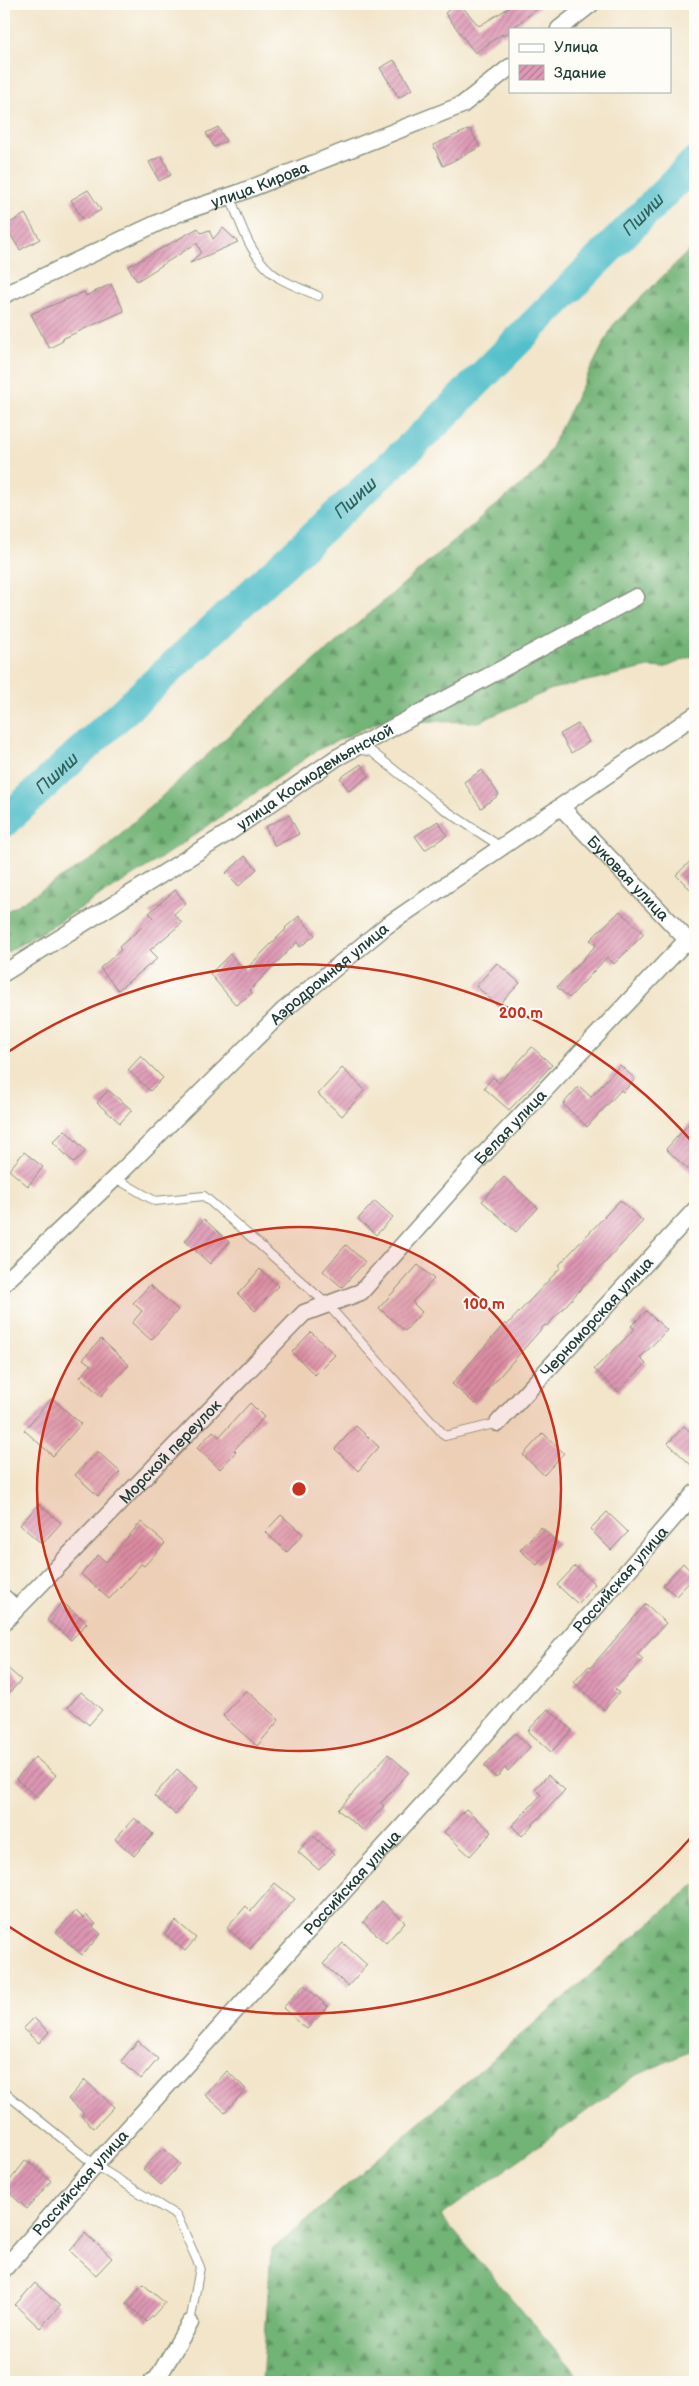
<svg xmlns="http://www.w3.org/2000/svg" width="699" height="2386" viewBox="0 0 699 2386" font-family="'Balsamiq Sans',sans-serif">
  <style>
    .forest { fill: url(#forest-firs); stroke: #487855 }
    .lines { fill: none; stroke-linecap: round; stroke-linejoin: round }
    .river { stroke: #52bfca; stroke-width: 31 }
    .building { fill: url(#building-hatch) }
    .lane-casing { stroke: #88917f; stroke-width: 10 }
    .street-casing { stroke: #88917f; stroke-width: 19 }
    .lane { stroke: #fff; stroke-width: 8 }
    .street { stroke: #fff; stroke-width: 16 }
    .ring { fill: none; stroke: #c8321e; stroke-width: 2.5 }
    .labels { text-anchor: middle; stroke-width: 4; stroke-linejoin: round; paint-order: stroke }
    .street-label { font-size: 16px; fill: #1f3d34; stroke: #fdfcf7 }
    .water-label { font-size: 18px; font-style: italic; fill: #2e6461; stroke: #fdfcf7 }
    .centre { fill: #c8321e; stroke: #fdfcf7; stroke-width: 2.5 }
    .ring-label { font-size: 15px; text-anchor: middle; font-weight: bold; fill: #c8321e; stroke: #fdfcf7; stroke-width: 4; stroke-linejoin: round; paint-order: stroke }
  </style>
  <defs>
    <pattern id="forest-firs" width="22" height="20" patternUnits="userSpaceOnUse" patternTransform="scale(1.25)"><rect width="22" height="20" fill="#72b376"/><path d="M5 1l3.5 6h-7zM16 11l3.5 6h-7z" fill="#5d9362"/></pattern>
    <pattern id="building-hatch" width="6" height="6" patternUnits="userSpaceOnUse" patternTransform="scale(1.25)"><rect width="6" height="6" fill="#de97b4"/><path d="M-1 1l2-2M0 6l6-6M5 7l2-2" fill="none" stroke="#b37c93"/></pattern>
  </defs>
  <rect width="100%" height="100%" fill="#fdfcf7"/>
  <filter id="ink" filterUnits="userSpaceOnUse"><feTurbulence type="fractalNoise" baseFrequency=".02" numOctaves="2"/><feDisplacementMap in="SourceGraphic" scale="10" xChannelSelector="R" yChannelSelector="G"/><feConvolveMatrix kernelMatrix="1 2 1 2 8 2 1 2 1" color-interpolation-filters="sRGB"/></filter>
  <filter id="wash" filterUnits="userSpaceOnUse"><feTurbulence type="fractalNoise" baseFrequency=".0096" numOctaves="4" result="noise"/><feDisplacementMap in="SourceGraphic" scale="20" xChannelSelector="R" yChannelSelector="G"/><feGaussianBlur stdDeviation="1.12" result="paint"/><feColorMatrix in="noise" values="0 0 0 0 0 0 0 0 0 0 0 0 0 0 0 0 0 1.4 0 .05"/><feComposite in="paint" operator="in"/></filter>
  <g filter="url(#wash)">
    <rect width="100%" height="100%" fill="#f2e5ca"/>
    <g class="forest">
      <path d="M695,245V655L664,668L649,667L552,689L479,722L381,721L319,749L161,858L60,921L4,954V913L95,857L227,737L438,554L540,469L613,325Z"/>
      <path d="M695,1884V2049L635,2076L441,2216L583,2382H262L271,2251Z"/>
    </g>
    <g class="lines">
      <path class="river" id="s1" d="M4,822L433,426L695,162"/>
    </g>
    <g id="blocks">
      <g class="building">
        <path d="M456,4H460L479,26L515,4H544L515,26L516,28L510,29V31L503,36L502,34L475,53L445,13Z"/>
        <path d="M394,60L412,89L399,98L380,68Z"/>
        <path d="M218,127L226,141L214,147L206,133Z"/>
        <path d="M470,129L480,147L443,166L433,145Z"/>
        <path d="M162,156L171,175L159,181L149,162Z"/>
        <path d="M88,190L101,210L83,220L71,200Z"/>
        <path d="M25,214L40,239L20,250L5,226Z"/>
        <path d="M198,228L201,233L209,230L213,239L223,228L238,242L190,263L201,252L197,243L137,281L128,267Z"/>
        <path d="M111,284L124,311L62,339L63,341L49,348L31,314L84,292L86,296Z"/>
        <path d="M578,724L589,742L571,753L560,734Z"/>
        <path d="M361,764L369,776L349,791L340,778Z"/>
        <path d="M482,770L499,795L481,808L464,782Z"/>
        <path d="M289,815L299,834L275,846L265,827Z"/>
        <path d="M438,821L447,835L425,850L415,836Z"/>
        <path d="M245,856L257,869L239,886L226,873Z"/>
        <path d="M695,857V894L676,875Z"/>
        <path d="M175,890L186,903L174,914L182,923L150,950L158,958L118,990L100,968L121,950L119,947L153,917L149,913Z"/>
        <path d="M620,911L644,934L614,964L607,957L569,998L557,987L596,945L590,940Z"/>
        <path d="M299,916L315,935L300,947L297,942L250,990L252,993L236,1005L210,974L230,954L245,970L286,929L285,928Z"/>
        <path d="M497,963L520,983L498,1006L476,986Z"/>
        <path d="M532,1047L552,1065L509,1110L484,1088L493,1077L499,1083Z"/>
        <path d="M141,1056L163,1078L150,1091L128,1070Z"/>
        <path d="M620,1065L635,1079L623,1092L621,1090L587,1127L563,1104L579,1086L591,1097Z"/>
        <path d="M342,1068L365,1090L342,1116L318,1094Z"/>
        <path d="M108,1090L132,1110L120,1123L97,1103Z"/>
        <path d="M695,1117V1176L666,1149Z"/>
        <path d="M65,1130L86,1151L74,1163L53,1142Z"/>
        <path d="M24,1152L43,1167L28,1186L9,1170Z"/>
        <path d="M504,1177L538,1208L516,1232L482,1201Z"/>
        <path d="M620,1200L643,1221L547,1326L545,1325L475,1404L452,1384L505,1323L507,1325L561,1267L559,1265Z"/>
        <path d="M375,1201L393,1217L376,1235L358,1219Z"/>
        <path d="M204,1219L229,1242L210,1264L185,1241Z"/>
        <path d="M346,1245L365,1262L342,1287L323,1271Z"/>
        <path d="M418,1265L434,1279L412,1302L422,1312L405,1331L379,1308Z"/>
        <path d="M260,1269L278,1286L255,1311L238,1294Z"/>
        <path d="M150,1285L178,1310L151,1340L132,1323L142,1311L133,1303Z"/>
        <path d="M646,1311L667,1330L640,1358L646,1364L618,1392L594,1369L635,1329L631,1326Z"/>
        <path d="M311,1332L335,1355L315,1375L292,1352Z"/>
        <path d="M101,1339L129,1365L101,1396L80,1377L91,1365L83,1359Z"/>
        <path d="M52,1398L81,1424L53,1456L24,1430Z"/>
        <path d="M250,1403L264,1417L234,1450L236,1452L220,1469L197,1448L213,1431L219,1437Z"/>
        <path d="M356,1426L379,1447L358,1471L335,1449Z"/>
        <path d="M684,1426L695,1436V1469L668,1443Z"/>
        <path d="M543,1433L564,1453L544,1475L523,1455Z"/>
        <path d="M97,1451L120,1472L98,1496L75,1475Z"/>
        <path d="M39,1504L61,1523L42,1544L20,1525Z"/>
        <path d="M607,1512L628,1532L611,1550L590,1529Z"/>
        <path d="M281,1515L303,1534L287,1552L265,1532Z"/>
        <path d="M141,1522L165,1543L144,1566L141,1564L109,1599L81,1574L98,1555L106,1562Z"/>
        <path d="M541,1527L558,1543L537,1565L520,1550Z"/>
        <path d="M683,1563L695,1576L676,1596L663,1585Z"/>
        <path d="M575,1566L595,1584L578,1604L557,1585Z"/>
        <path d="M62,1602L87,1623L71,1640L47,1620Z"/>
        <path d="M646,1604L666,1623L637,1654L643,1659L615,1689L619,1693L604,1710L574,1682L589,1666L591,1667Z"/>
        <path d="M4,1665L21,1680L4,1699Z"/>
        <path d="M246,1690L279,1720L257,1746L223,1716Z"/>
        <path d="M81,1692L102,1710L89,1725L68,1707Z"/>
        <path d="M548,1709L572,1730L551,1752L528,1731Z"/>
        <path d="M515,1733L530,1747L508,1771L505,1768L496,1778L484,1766Z"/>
        <path d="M388,1754L409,1772L381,1803L384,1806L363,1830L338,1810Z"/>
        <path d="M35,1757L56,1775L37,1797L16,1779Z"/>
        <path d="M177,1769L198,1788L175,1814L154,1796Z"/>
        <path d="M548,1775L565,1790L522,1836L512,1826L541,1795L535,1789Z"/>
        <path d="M466,1809L492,1832L470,1856L444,1832Z"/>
        <path d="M134,1818L153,1834L134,1856L115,1839Z"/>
        <path d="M312,1835L334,1854L319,1870L298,1852Z"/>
        <path d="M275,1883L295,1899L250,1949L227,1928L246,1906L251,1911Z"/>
        <path d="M382,1901L405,1922L386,1943L363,1922Z"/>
        <path d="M76,1911L83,1918L86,1915L96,1924L93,1927L101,1934L82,1955L56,1932Z"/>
        <path d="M176,1921L196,1938L185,1951L165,1934Z"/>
        <path d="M343,1943L367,1965L348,1986L323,1964Z"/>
        <path d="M304,1985L328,2007L307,2029L283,2008Z"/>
        <path d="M34,2018L49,2032L39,2043L23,2029Z"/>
        <path d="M138,2041L158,2059L141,2079L121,2061Z"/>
        <path d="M227,2071L246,2089L225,2112L205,2095Z"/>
        <path d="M85,2080L114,2107L94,2128L81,2116L84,2113L68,2099Z"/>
        <path d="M163,2148L180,2164L161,2185L143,2169Z"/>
        <path d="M26,2160L51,2181L27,2209L4,2188Z"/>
        <path d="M85,2233L112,2258L96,2275L70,2251Z"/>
        <path d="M35,2283L60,2306L40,2328L15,2305Z"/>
        <path d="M143,2284L165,2303L147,2322L126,2303Z"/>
      </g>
    </g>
  </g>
  <g filter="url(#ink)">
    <use href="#blocks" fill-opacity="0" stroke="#88917f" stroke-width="1"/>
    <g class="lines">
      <defs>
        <g id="lane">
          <path d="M230,196C241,225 251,260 279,278C291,285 305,290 318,296"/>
          <path d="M357,749L372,752L441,807L501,847"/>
          <path d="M115,1178L155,1201L204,1196L327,1304L445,1436L498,1423"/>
          <path d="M4,2092L95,2165L177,2216L200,2267L190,2323"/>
        </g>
        <g id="street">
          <path d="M559,29L591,4"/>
          <path id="s2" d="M4,295L179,213L239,193L462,105L510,67"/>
          <path id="s3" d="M561,807L695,948"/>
          <path id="s4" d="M4,973L231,831L336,758L636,597"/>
          <path id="s5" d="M4,1283L115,1178L284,1010L386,926L695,715"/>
          <path id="s6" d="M498,1423L695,1210"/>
          <path d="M4,1598L16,1609"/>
          <path id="s7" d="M4,1622L304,1313L361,1292L471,1168L687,940"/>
          <path id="s8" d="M4,2269L95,2165L463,1760L695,1493"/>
          <path d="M152,2382L157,2379L190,2323"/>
        </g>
      </defs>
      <use href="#lane" class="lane-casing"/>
      <use href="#street" class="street-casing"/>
      <use href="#lane" class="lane"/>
      <use href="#street" class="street"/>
    </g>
  </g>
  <circle cx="299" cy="1489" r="262" fill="#c8321e" fill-opacity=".12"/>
  <g class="ring">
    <circle cx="299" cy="1489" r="262"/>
    <path d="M695 1833A525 525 0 0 1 5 1924M5 1054A525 525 0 0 1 695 1145"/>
  </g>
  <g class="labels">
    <g class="street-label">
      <text dy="6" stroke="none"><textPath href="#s2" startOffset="279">улица Кирова</textPath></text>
      <text dy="6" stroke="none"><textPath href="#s4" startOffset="368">улица Космодемьянской</textPath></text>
      <text dy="6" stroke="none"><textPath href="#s3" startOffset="98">Буковая улица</textPath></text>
      <text dy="6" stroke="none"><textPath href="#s5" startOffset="449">Аэродромная улица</textPath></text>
      <text dy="6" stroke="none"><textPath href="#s7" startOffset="714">Белая улица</textPath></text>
      <text dy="6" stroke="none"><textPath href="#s6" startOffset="145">Черноморская улица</textPath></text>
      <text dy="6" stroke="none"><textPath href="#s7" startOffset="238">Морской переулок</textPath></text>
      <text dy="6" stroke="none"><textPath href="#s8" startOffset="925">Российская улица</textPath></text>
      <text dy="6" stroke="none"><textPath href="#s8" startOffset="520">Российская улица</textPath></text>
      <text dy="6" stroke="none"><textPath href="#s8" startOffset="115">Российская улица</textPath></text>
    </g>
    <g class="water-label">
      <text dy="6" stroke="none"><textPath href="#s1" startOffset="882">Пшиш</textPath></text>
      <text dy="6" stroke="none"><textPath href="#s1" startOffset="478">Пшиш</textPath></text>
      <text dy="6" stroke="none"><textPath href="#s1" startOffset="72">Пшиш</textPath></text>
    </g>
  </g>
  <circle cx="299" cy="1489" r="8" class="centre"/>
  <g class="ring-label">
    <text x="521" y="1018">200 m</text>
    <text x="484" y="1309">100 m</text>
  </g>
  <rect width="699" height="2386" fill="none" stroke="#fdfcf7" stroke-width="20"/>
  <rect x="509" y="28" width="162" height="65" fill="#fdfcf7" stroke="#a4b0a9"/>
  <rect x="519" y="44" width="25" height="8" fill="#ffffff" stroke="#a4b0a9"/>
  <text x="554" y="52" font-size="15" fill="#1f3d34">Улица</text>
  <rect x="519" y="65" width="25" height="15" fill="url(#building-hatch)" stroke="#a4b0a9"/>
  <text x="554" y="78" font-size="15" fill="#1f3d34">Здание</text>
</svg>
